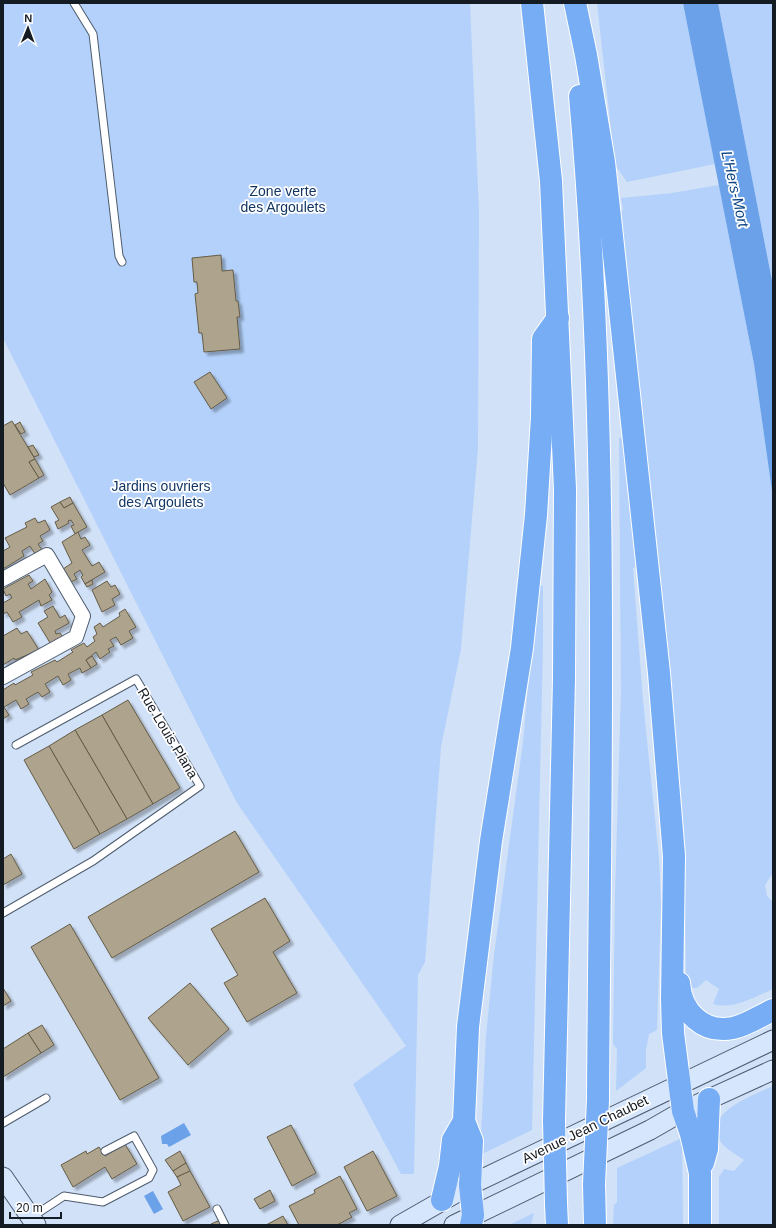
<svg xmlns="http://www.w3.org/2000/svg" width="776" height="1228" viewBox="0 0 776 1228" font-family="Helvetica,sans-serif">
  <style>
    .green { fill: #b3d1fa }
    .water { fill: #6aa1e9 }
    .building { fill: #aea48d; stroke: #655c46; filter: url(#shadow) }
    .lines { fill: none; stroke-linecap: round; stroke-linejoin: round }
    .lane-casing { stroke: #4d5b6d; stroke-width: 9 }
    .street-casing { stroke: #4d5b6d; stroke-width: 16 }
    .secondary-casing { stroke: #4d5b6d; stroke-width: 21 }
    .highway-casing { stroke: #fff; stroke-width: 24 }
    .lane { stroke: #fff; stroke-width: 7 }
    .street { stroke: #fff; stroke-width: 14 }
    .secondary { stroke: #d6e6fc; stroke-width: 19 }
    .highway { stroke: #77adf5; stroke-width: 22 }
    .highway-bridge-casing { stroke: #fff; stroke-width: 24; stroke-linecap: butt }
    .highway-bridge { stroke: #77adf5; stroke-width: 22 }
    .labels { text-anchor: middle; stroke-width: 3.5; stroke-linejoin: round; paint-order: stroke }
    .park-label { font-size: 14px; fill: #113664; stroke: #fff }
    .street-label { font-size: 14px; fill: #151b22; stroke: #fff }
    .water-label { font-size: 15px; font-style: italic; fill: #0c4484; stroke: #fff }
  </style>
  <defs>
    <filter id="shadow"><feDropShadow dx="3.5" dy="3.5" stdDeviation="1" flood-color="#0004"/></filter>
  </defs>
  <rect width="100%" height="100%" fill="#d1e1f7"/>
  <g class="green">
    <path d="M3,3H470L479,212L478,448L461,649L441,747L425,962L418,975L414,1174H401L353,1084L406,1046L237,803L3,338Z"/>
    <path d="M597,3H683L715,164L627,182L615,165Z"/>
    <path d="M718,3H773V286Z"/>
    <path d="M719,185L754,364L773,498V873L765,885L767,896L773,902V989C754,997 734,1010 713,1004L719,989L706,980L697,988H693L689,986L686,975L684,837L679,769L656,541L620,215L623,209L621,198L672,193Z"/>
    <path d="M625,437L637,567L633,568L643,701L659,858L661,904L657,1030L649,1034L646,1050V1068L616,1091L617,1049L613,1044L615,894L621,692L619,438Z"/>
    <path d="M537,585L543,586V644L532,1130L480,1155L486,1036L494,955L523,742Z"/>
    <path d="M773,1086V1225H719V1177L724,1169L734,1171L744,1160C736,1154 723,1148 718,1138C705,1112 756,1094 773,1086Z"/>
    <path d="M682,1138L683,1225H613L614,1205L617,1202V1168Z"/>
    <path d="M534,1213L531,1225H509Z"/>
  </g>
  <g class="water">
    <path d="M683,3H718L773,286V498L754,364Z"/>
    <path d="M184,1123L191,1135L169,1147L167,1144H162L161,1136Z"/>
    <path d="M153,1191L163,1209L154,1214L144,1196Z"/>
  </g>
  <g class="building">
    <path d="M221,255L222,271L233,270L236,301H238L240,317H237L240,349L204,352L202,333H199L195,294L198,293L197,282H194L192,258Z"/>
    <path d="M210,372L227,398L211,409L194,382Z"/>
    <path d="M12,421L35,459L29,462L39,478L10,495L3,483V426Z"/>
    <path d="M20,422L25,432L21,434L15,425Z"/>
    <path d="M33,445L39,455L34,457L28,447Z"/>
    <path d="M35,459L44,475L39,478L29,462Z"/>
    <path d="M70,497L73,503L64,508L60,502Z"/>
    <path d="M60,502L64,508L73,503L87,527L75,534L71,526L74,525L71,520L68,521L69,523L58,529L55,522L59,520L51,507Z"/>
    <path d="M35,518L38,523L45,520L50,530L40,536L43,541L38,544L42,550L35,554L30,546L22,551L24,556L3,569V551L10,547L5,538L27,527L25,523Z"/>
    <path d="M78,532L81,539L85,537L90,545L82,550L92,566L99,562L105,572L85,584L81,577L83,575L80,570L74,574L77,579L71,582L63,569L72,563L62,542Z"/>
    <path d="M29,575L33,581L28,584L31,589L45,579L52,592L49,595L52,600L41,606L39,600L19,612L22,617L13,622L7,612L3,614V603L12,598L10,594L6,596L3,589Z"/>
    <path d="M92,580L93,584L87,587L85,584Z"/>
    <path d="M107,581L111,587L115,585L120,594L112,599L115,605L102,612L92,590Z"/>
    <path d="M53,606L60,618L65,615L69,623L55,631L56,634L60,633L64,639L52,646L38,623L48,617L44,611Z"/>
    <path d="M125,609L136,627L129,631L133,638L121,645L116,637L110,640L114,646L108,649L110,652L100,659L96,652L86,660L91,668L82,673L80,668L68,674L71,680L63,685L58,676L45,684L50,692L42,697L38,692L26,699L29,704L21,709L16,700L4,707L9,715L3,719V690L14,683L15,685L33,675L31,672L55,660L57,662L73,652L71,650L84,643L87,647L95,641L93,637L97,634L94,627L100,623L103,627L120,616L119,613Z"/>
    <path d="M17,628L21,634L27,631L39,650L15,660L14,658L3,665V636Z"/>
    <path d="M92,656L97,664L91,668L86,660Z"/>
    <path d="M128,700L180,788L153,804L102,715Z"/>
    <path d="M102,715L153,804L127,819L75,730Z"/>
    <path d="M75,730L127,819L100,834L49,746Z"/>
    <path d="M49,746L100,834L74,849L24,760Z"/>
    <path d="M235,831L259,872L112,958L88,917Z"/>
    <path d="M11,854L22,874L3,885V859Z"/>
    <path d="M265,898L290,941L273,952L297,993L247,1022L224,983L238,975L211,929Z"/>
    <path d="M70,924L159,1078L120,1100L31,947Z"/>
    <path d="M190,983L229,1029L188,1065L148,1018Z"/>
    <path d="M3,988L11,1001L3,1006Z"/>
    <path d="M42,1025L54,1045L41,1053L28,1033Z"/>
    <path d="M28,1033L41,1053L3,1077V1049Z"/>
    <path d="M291,1125L316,1173L292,1186L267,1137Z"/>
    <path d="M125,1144L137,1164L112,1179L105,1167L73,1187L61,1165L86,1151L87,1154L99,1147L105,1156Z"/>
    <path d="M180,1151L186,1163L173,1171L165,1160Z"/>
    <path d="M373,1151L397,1196L367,1211L344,1167Z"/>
    <path d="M186,1163L190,1171L177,1177L173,1171Z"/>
    <path d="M190,1171L210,1207L183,1221L168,1192L181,1185L177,1177Z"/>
    <path d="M340,1176L357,1209L349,1213L352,1217L337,1225H299L289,1206L315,1193L314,1190Z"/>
    <path d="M270,1190L275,1201L260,1209L254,1199Z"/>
    <path d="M283,1216L288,1225H266Z"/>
    <path d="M220,1220L223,1225H212L211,1224Z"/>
  </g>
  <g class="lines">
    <defs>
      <g id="lane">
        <path d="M74,3L93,34L119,256L122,262"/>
        <path d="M3,913L93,861L200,786L136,679L16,745"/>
        <path d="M3,1123L46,1098"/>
        <path d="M217,1209L225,1225"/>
        <path d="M32,1217L64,1196L103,1202L149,1178L153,1170L134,1136L105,1151"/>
      </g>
      <path id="street" d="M3,579L47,555L83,616L76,637L3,677"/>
      <g id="secondary">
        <path d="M3,1177L36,1225"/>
        <path d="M400,1225L470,1185L773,1040"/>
        <path d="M454,1225L650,1130L683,1111L773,1070"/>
      </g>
      <g id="highway">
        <path d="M532,3L551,181L565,489L564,679L554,1121"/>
        <path d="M575,3L586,55L604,162L659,673L674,856L672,999L673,1033L683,1111L691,1134L700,1173V1225"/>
        <path d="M580,96C610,430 600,765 598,1100"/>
        <path d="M679,983C681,1012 703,1034 733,1028C747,1025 760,1016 773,1010"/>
        <path d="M464,1121L472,1141L470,1185L473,1215L471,1225"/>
        <path d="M703,1163L707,1149L709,1099"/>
        <path d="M594,1184L595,1225"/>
        <path d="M442,1200L450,1166L453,1140L464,1121L468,1027L491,841L522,648L536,515L542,417L543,339L558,318"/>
        <path d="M556,1203L557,1225"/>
      </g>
    </defs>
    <use href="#lane" class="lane-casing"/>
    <use href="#street" class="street-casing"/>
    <use href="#secondary" class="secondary-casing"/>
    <use href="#highway" class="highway-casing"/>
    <use href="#lane" class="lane"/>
    <use href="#street" class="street"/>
    <use href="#secondary" class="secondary"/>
    <use href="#highway" class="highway"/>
    <defs>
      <g id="highway-bridge">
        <path d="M554,1121L556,1203"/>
        <path d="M594,1184L598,1100"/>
      </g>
    </defs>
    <use href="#highway-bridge" class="highway-bridge-casing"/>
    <use href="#highway-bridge" class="highway-bridge"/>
  </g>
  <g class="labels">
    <g class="park-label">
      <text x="283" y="196">Zone verte<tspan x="283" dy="16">des Argoulets</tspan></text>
      <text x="161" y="491">Jardins ouvriers<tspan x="161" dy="16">des Argoulets</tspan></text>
    </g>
    <g class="street-label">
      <text transform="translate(168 733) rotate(59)" y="5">Rue Louis Plana</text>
      <text transform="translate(585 1129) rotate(-26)" y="5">Avenue Jean Chaubet</text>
    </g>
    <g class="water-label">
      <text transform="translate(735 189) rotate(77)" y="5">L'Hers-Mort</text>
    </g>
  </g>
  <rect width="776" height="1228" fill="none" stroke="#151b22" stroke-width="8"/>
  <g transform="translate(28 28) rotate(1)" stroke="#ffffff" stroke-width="3" paint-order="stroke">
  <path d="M0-3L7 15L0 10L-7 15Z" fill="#151b22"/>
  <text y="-6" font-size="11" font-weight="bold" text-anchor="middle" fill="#151b22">N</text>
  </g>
  <path d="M10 1212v6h51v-6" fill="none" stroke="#151b22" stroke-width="2"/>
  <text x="16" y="1212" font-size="12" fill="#151b22" stroke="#ffffff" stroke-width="3" paint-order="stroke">20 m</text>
</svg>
